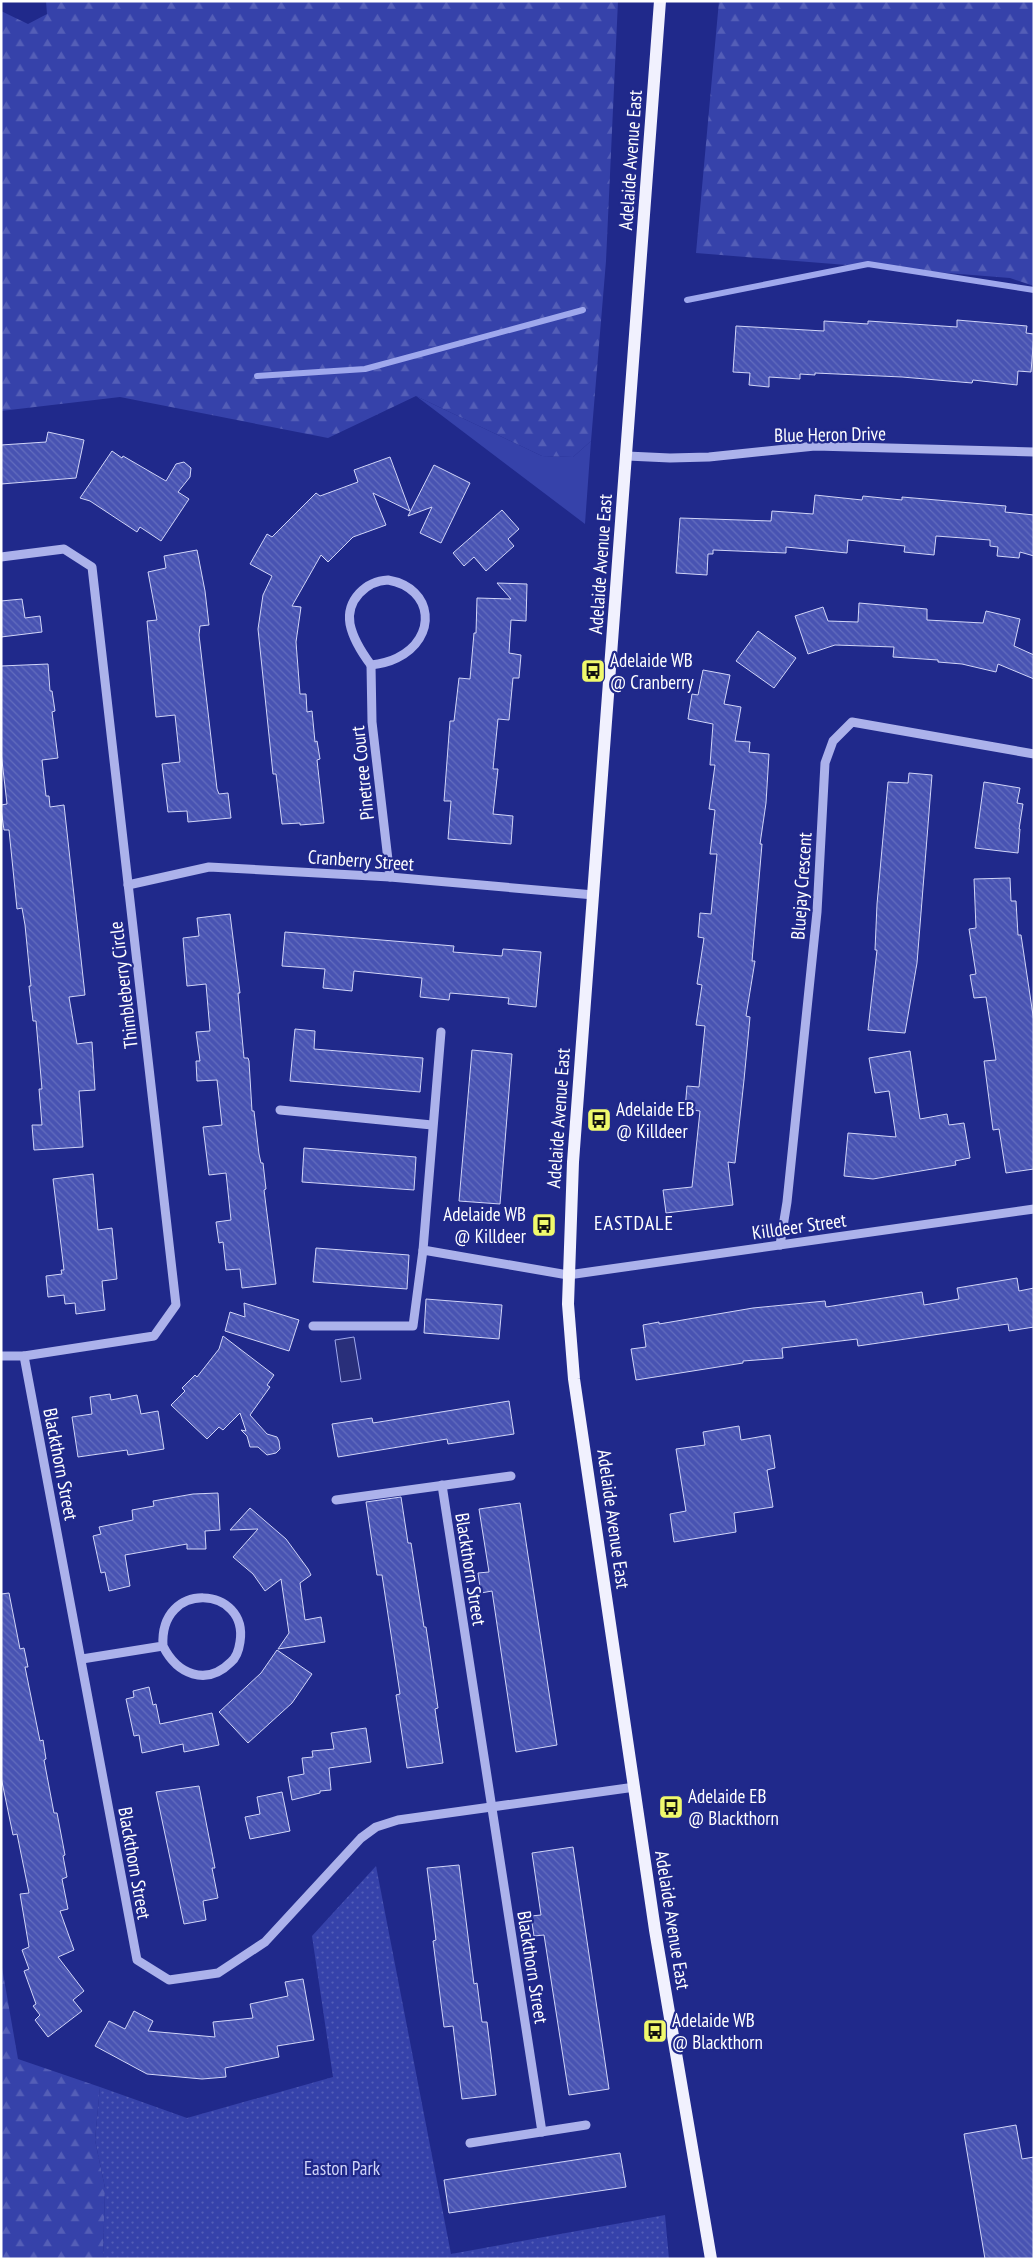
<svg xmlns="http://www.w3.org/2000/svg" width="1035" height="2260" viewBox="0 0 1035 2260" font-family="'PT Sans Narrow',sans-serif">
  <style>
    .green { fill: #3642aa }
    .forest { fill: url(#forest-firs) }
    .park { fill: url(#park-dots) }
    .water { fill: #292f7a; stroke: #9fa8ed }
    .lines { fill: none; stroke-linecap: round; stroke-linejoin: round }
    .stream { stroke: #9fa8ed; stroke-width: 6 }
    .building { fill: url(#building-back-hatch); stroke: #d1d5f8 }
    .minor { stroke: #acb2eb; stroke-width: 9 }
    .major { stroke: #f1f1fe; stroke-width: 12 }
    .labels { text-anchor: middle; stroke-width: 4.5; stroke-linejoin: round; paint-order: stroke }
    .street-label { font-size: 19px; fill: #fff; stroke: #20298b }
    .poi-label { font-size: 19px; fill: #fff; stroke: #20298b; text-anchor: start }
    .park-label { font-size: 19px; fill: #d1d5f8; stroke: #20298b }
    .neighbourhood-label { font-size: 20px; letter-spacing: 1px; fill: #fff; stroke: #20298b }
  </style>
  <defs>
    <pattern id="forest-firs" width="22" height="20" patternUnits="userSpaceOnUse" patternTransform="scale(1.25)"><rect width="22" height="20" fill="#3642aa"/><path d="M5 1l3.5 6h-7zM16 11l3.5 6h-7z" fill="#545eb7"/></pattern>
    <pattern id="park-dots" width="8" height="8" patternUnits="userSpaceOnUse" patternTransform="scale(1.25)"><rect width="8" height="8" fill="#3642aa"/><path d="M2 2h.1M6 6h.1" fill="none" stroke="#545eb7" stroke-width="1.8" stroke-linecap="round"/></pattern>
    <pattern id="building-back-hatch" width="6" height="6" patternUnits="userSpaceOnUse" patternTransform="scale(1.25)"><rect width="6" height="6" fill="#4853b2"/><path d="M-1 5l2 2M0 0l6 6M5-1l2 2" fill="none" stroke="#636dbe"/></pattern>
  </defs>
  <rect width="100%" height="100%" fill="#20298b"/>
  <path class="green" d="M416,396L542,456L573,457L591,441L585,524Z"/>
  <g class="forest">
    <path d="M46,1H618L606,261L591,441L573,457L542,456L416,396L328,438L120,397L1,411V11L28,24L47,14Z"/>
    <path d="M719,1H1034V286L1010,278L696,253Z"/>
    <path d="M1,1962L18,2059L100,2087L95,2140L105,2188L103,2259H1Z"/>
  </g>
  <path class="park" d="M376,1866L451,2254L665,2215L669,2259H103L105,2188L95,2140L100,2087L187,2118L333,2077L312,1936Z"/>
  <path class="water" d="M354,1337L361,1379L341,1382L335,1340Z"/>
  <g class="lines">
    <g class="stream">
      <path d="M687,300L868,264L1034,290"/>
      <path d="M257,376L365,369L583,310"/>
    </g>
  </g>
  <g class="building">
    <path d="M957,320L1027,326L1026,333L1034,334L1031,372L1018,371L1017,385L973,380L972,383L902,377L815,373V375L800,374V379L769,377V387L749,385L750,373L733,372L736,326L824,331V321L868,324V321L957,327Z"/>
    <path d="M48,432L84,440L76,478L1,484V445L46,442Z"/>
    <path d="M112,451L122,458L123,456L166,481L176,464L184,462L191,468L190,477L178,492L189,499L161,541L140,527L137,532L90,501L80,498Z"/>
    <path d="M390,457L410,511L373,493L386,525L353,537L328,562L321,555L292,606L301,607L296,642L300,694H306L307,712L312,711L315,742L317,741L320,759L317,760L324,823L300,825V823L282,824L276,774H273L258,629L263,595L272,576L250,564L267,534L272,537L316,493L320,496L358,482L354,470Z"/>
    <path d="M434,465L470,483L441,543L420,533L432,507L408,516Z"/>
    <path d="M815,495L862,500L863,496L902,500V497L1006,506L1005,512L1034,515V556L1020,552L1019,558L997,556L998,547L990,546V540L936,536L934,555L904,552L905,546L848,540L847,553L786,547V553L713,550V554H708L707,575L676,573L680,518L771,521L772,511L813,514Z"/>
    <path d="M502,510L519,529L508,539L514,546L486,571L474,557L464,566L453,553Z"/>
    <path d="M197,550L205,591L209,625L200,626L199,635L217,789L219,794L228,793L231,818L188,822L187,811L168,812L162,764L180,762L175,715L156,717L147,621L157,620L148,572L166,568L164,556Z"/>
    <path d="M497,583L527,584L526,621L511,620L509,653L521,655L519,678H513L509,720L498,719L493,769H498L493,814L513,816L511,844L448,839L451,801H444L450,721H454L459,678L470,679L474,633H476L477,598L511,599Z"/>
    <path d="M22,599L25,618L40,616L42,632L1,637V601Z"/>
    <path d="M859,603L927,609V620L983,623L986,611L1020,619L1014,646L1034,655V679L998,664L996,672L962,664L938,662V660L893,657L894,647L835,645L808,654L795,616L823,607L828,621L858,622Z"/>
    <path d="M758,631L796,658L774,688L736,661Z"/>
    <path d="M48,664L50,691H52L55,711L52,712L58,758L42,760L46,796H49L50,807L64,805L85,995L69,997L77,1044L92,1042L95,1090L79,1091L83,1147L34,1150L32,1125H42L39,1089H42L36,1021H33L29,986H31L25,925L22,908L17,909L9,830H4L1,809V805L7,804L1,752V666Z"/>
    <path d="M703,670L730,675L724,704L741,707L735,741L750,742L749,752L769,754L766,803L760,844H762L752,961H755L746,1016L750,1017L744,1080L735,1163L728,1162L733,1205L666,1213L663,1190L692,1187L700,1111L685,1109L687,1086L699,1087L705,1026L696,1025L702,985L697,984L704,938L698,937L700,913L711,914L717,854H710L715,810L709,809L715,765H710L713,724L688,719L692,694L698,695Z"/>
    <path d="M909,773L932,775L917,963L905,1033L868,1030L877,950H875L877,904L888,782L908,783Z"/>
    <path d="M984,782L1020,788L1017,803L1023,804L1019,829H1020L1018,853L975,848Z"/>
    <path d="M1010,878L1011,901H1016L1018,935H1021L1034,1022V1169L1006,1173L999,1129L993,1130L984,1061L996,1060L986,997L974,998L970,975L976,974L969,929L976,928L974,879Z"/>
    <path d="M230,914L240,993H238L244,1058H248L249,1061L252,1111H254L259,1154L261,1163H263L266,1189L264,1190L276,1284L242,1288L240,1269L226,1270L223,1242L219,1243L216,1222L231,1220L226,1173L209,1175L203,1127L222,1125L217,1080L197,1081L196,1061H200L196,1032L210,1031L206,984L187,986L183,938L199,936L197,918Z"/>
    <path d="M285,932L454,946L453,952L502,956L503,949L541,952L536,1007L508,1004L509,998L450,993L449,1000L420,997L422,978L354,971L352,991L323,988L325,969L282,966Z"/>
    <path d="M295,1029L315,1031L314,1049L423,1058L420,1092L290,1081Z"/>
    <path d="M472,1050L512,1054L500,1204L459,1201Z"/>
    <path d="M910,1051L920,1119L947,1114L949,1125L964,1123L970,1158L955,1161L956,1165L873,1179L844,1176L848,1133L896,1137L889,1091L875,1093L869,1058Z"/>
    <path d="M304,1148L416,1157L414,1190L302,1182Z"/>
    <path d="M93,1174L98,1230L112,1228L117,1279L102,1281L105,1310L76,1314L75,1303L65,1304L64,1295L48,1297L46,1276L62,1274L61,1270H64L53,1179Z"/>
    <path d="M316,1248L409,1255L407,1289L313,1282Z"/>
    <path d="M1017,1278L1019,1291L1034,1288V1327L1009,1331L1008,1324L858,1346L857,1339L782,1348L783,1358L743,1361V1363L636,1380L631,1349L646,1347L643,1325L659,1322V1324L753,1308L825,1301L826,1307L922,1292L924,1305L959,1299L957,1288Z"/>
    <path d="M426,1299L502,1305L499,1339L424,1333Z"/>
    <path d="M244,1303L299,1320L289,1351L225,1331L230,1312L245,1317Z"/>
    <path d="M223,1336L274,1375L267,1385L270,1387L250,1415L267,1434L277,1437L279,1441L280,1449L276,1453L267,1455L258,1447H250L247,1436L241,1430L246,1431L240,1413L223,1430L219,1427L207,1439L171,1405L185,1391L182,1388L195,1375L197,1377L219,1349Z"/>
    <path d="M110,1394L111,1400L137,1395L141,1414L158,1411L164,1449L128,1455L127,1450L78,1457L72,1417L92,1414L90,1397Z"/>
    <path d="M509,1401L514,1434L448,1444L447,1439L338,1457L332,1424L372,1418L373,1423Z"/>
    <path d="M739,1426L741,1440L770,1435L775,1468L767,1470L773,1507L734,1513L736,1532L674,1542L670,1514L686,1511L676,1449L705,1445L703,1432Z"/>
    <path d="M218,1493L220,1530L205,1531L206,1549H187V1544L125,1555L130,1586L109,1591L105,1572L101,1573L93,1536L101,1534L99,1527L133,1520L132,1510L154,1506L153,1501L193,1494Z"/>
    <path d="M401,1497L408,1543H411L424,1627H426L438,1708L435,1709L443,1763L407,1768L396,1695L400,1694L382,1575H377L366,1502Z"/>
    <path d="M520,1503L557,1745L516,1752L492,1591L481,1593L478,1573L489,1572L479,1509Z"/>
    <path d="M250,1508L286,1539L308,1569L311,1575L300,1583L305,1620L321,1617L325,1642L278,1649L289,1633L281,1579L265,1591L253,1574L233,1557L258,1529L230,1530Z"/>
    <path d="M9,1593L20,1649L24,1648L28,1667H25L40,1741L43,1740L46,1759L44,1760L54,1813H57L65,1855L63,1856L67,1877L62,1879L68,1909L60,1911L74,1950L58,1957L84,1991L73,2000L82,2011L48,2037L35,2020L40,2015L33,2006L36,2004L24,1971L29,1969L22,1950L29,1947L20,1894L29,1893L17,1834L13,1835L1,1777V1594Z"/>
    <path d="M277,1650L312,1674L292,1703L248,1743L219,1712L261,1673Z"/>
    <path d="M149,1687L153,1705L156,1704L160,1724L212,1713L219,1745L184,1752L183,1744L142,1753L139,1735L134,1736L126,1699L134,1697L133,1691Z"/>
    <path d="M366,1728L371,1762L329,1768L331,1790L320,1791V1793L292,1800L288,1777L304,1774L302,1758L313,1757L312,1751L334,1749L331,1733Z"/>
    <path d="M199,1786L215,1868H212L218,1898L203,1901L206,1920L184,1924L156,1792Z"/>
    <path d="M282,1792L290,1831L250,1839L245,1817L260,1814L257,1797Z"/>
    <path d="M573,1847L609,2089L569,2095L544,1935L534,1936L531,1916L541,1915L532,1853Z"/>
    <path d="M459,1865L474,1984L477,1983L482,2022H487L496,2095L462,2099L453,2026L444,2027L433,1941L436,1940L427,1868Z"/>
    <path d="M303,1979L314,2040L277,2046L279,2057L225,2068L226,2077L202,2079L147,2074L95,2046L109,2021L125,2029L134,2011L153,2021L148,2031L215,2037L213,2022L253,2018L250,2004L288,1996L285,1982Z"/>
    <path d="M1016,2125L1022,2159L1034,2157V2259H985L964,2134Z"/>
    <path d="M620,2153L626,2187L449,2213L444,2180Z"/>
  </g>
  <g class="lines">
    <g class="minor">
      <path d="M627,456L670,458L709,457L815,446L1034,452"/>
      <path d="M1,557L64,549L92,567L176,1305L154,1336L24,1356H1"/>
      <path d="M388,580C434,588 438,638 397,658C389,662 380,664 371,665C362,653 353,639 350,624C346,600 366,581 388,580Z"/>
      <path d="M371,665L372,722L390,877"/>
      <path d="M128,885L209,867L390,877L594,895"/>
      <path d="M441,1032L423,1250L568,1275L1034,1209"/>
      <path d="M280,1110L432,1125"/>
      <path d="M780,1245L787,1202L817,912L825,763L833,741L852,722L1034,754"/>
      <path d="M313,1326H413L423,1250"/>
      <path d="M24,1356L137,1960L169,1980L218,1973L265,1942L361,1838L376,1827L398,1820L635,1787"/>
      <path d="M442,1485L542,2132"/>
      <path d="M336,1500L511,1476"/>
      <path d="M82,1659L163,1646C177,1674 206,1687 231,1662C237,1657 239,1649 240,1642C249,1586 159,1579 163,1646"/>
      <path d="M470,2143L586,2125"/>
    </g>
    <path class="major" d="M660,1L573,1162L568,1304L574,1379L655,1930L711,2259"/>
  </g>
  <defs>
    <symbol id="bus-square" viewBox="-11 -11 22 22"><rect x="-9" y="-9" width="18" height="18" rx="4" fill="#f0f96c" stroke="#20298b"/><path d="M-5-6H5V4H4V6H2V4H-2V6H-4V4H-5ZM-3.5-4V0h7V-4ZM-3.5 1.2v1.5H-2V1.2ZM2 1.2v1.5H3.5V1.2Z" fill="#111"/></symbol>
  </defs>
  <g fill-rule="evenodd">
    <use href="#bus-square" x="579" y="657" width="28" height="28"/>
    <use href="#bus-square" x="585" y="1106" width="28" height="28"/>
    <use href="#bus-square" x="530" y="1211" width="28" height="28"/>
    <use href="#bus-square" x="657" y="1793" width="28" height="28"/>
    <use href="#bus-square" x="641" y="2017" width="28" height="28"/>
  </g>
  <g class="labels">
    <g class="street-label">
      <text transform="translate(630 160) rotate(-86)" y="7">Adelaide Avenue East</text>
      <text transform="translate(830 434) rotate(-1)" y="7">Blue Heron Drive</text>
      <text transform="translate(600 564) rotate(-86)" y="7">Adelaide Avenue East</text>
      <text transform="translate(362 773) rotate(-96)" y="7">Pinetree Court</text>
      <text transform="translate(361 860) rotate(4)" y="7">Cranberry Street</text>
      <text transform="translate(801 886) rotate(-86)" y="7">Bluejay Crescent</text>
      <text transform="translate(123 985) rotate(-97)" y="7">Thimbleberry Circle</text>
      <text transform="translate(558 1118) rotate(-86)" y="7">Adelaide Avenue East</text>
      <text transform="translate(799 1226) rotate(-8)" y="7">Killdeer Street</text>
      <text transform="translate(61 1464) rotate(79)" y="7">Blackthorn Street</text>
      <text transform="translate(614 1519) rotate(82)" y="7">Adelaide Avenue East</text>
      <text transform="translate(471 1569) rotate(81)" y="7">Blackthorn Street</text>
      <text transform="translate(135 1863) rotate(80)" y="7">Blackthorn Street</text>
      <text transform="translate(673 1920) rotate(81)" y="7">Adelaide Avenue East</text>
      <text transform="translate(533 1967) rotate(81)" y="7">Blackthorn Street</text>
    </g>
    <g class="poi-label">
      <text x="610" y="667">Adelaide WB<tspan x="610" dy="22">@ Cranberry</tspan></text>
      <text x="616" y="1116">Adelaide EB<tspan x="616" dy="22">@ Killdeer</tspan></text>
      <text x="526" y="1221" text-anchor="end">Adelaide WB<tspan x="526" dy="22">@ Killdeer</tspan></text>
      <text x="688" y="1803">Adelaide EB<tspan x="688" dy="22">@ Blackthorn</tspan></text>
      <text x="672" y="2027">Adelaide WB<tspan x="672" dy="22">@ Blackthorn</tspan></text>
    </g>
    <g class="park-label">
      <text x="342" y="2175">Easton Park</text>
    </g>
    <g class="neighbourhood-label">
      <text x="634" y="1230">EASTDALE</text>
    </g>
  </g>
  <rect width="1035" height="2260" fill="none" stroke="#ffffff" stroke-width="5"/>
</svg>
